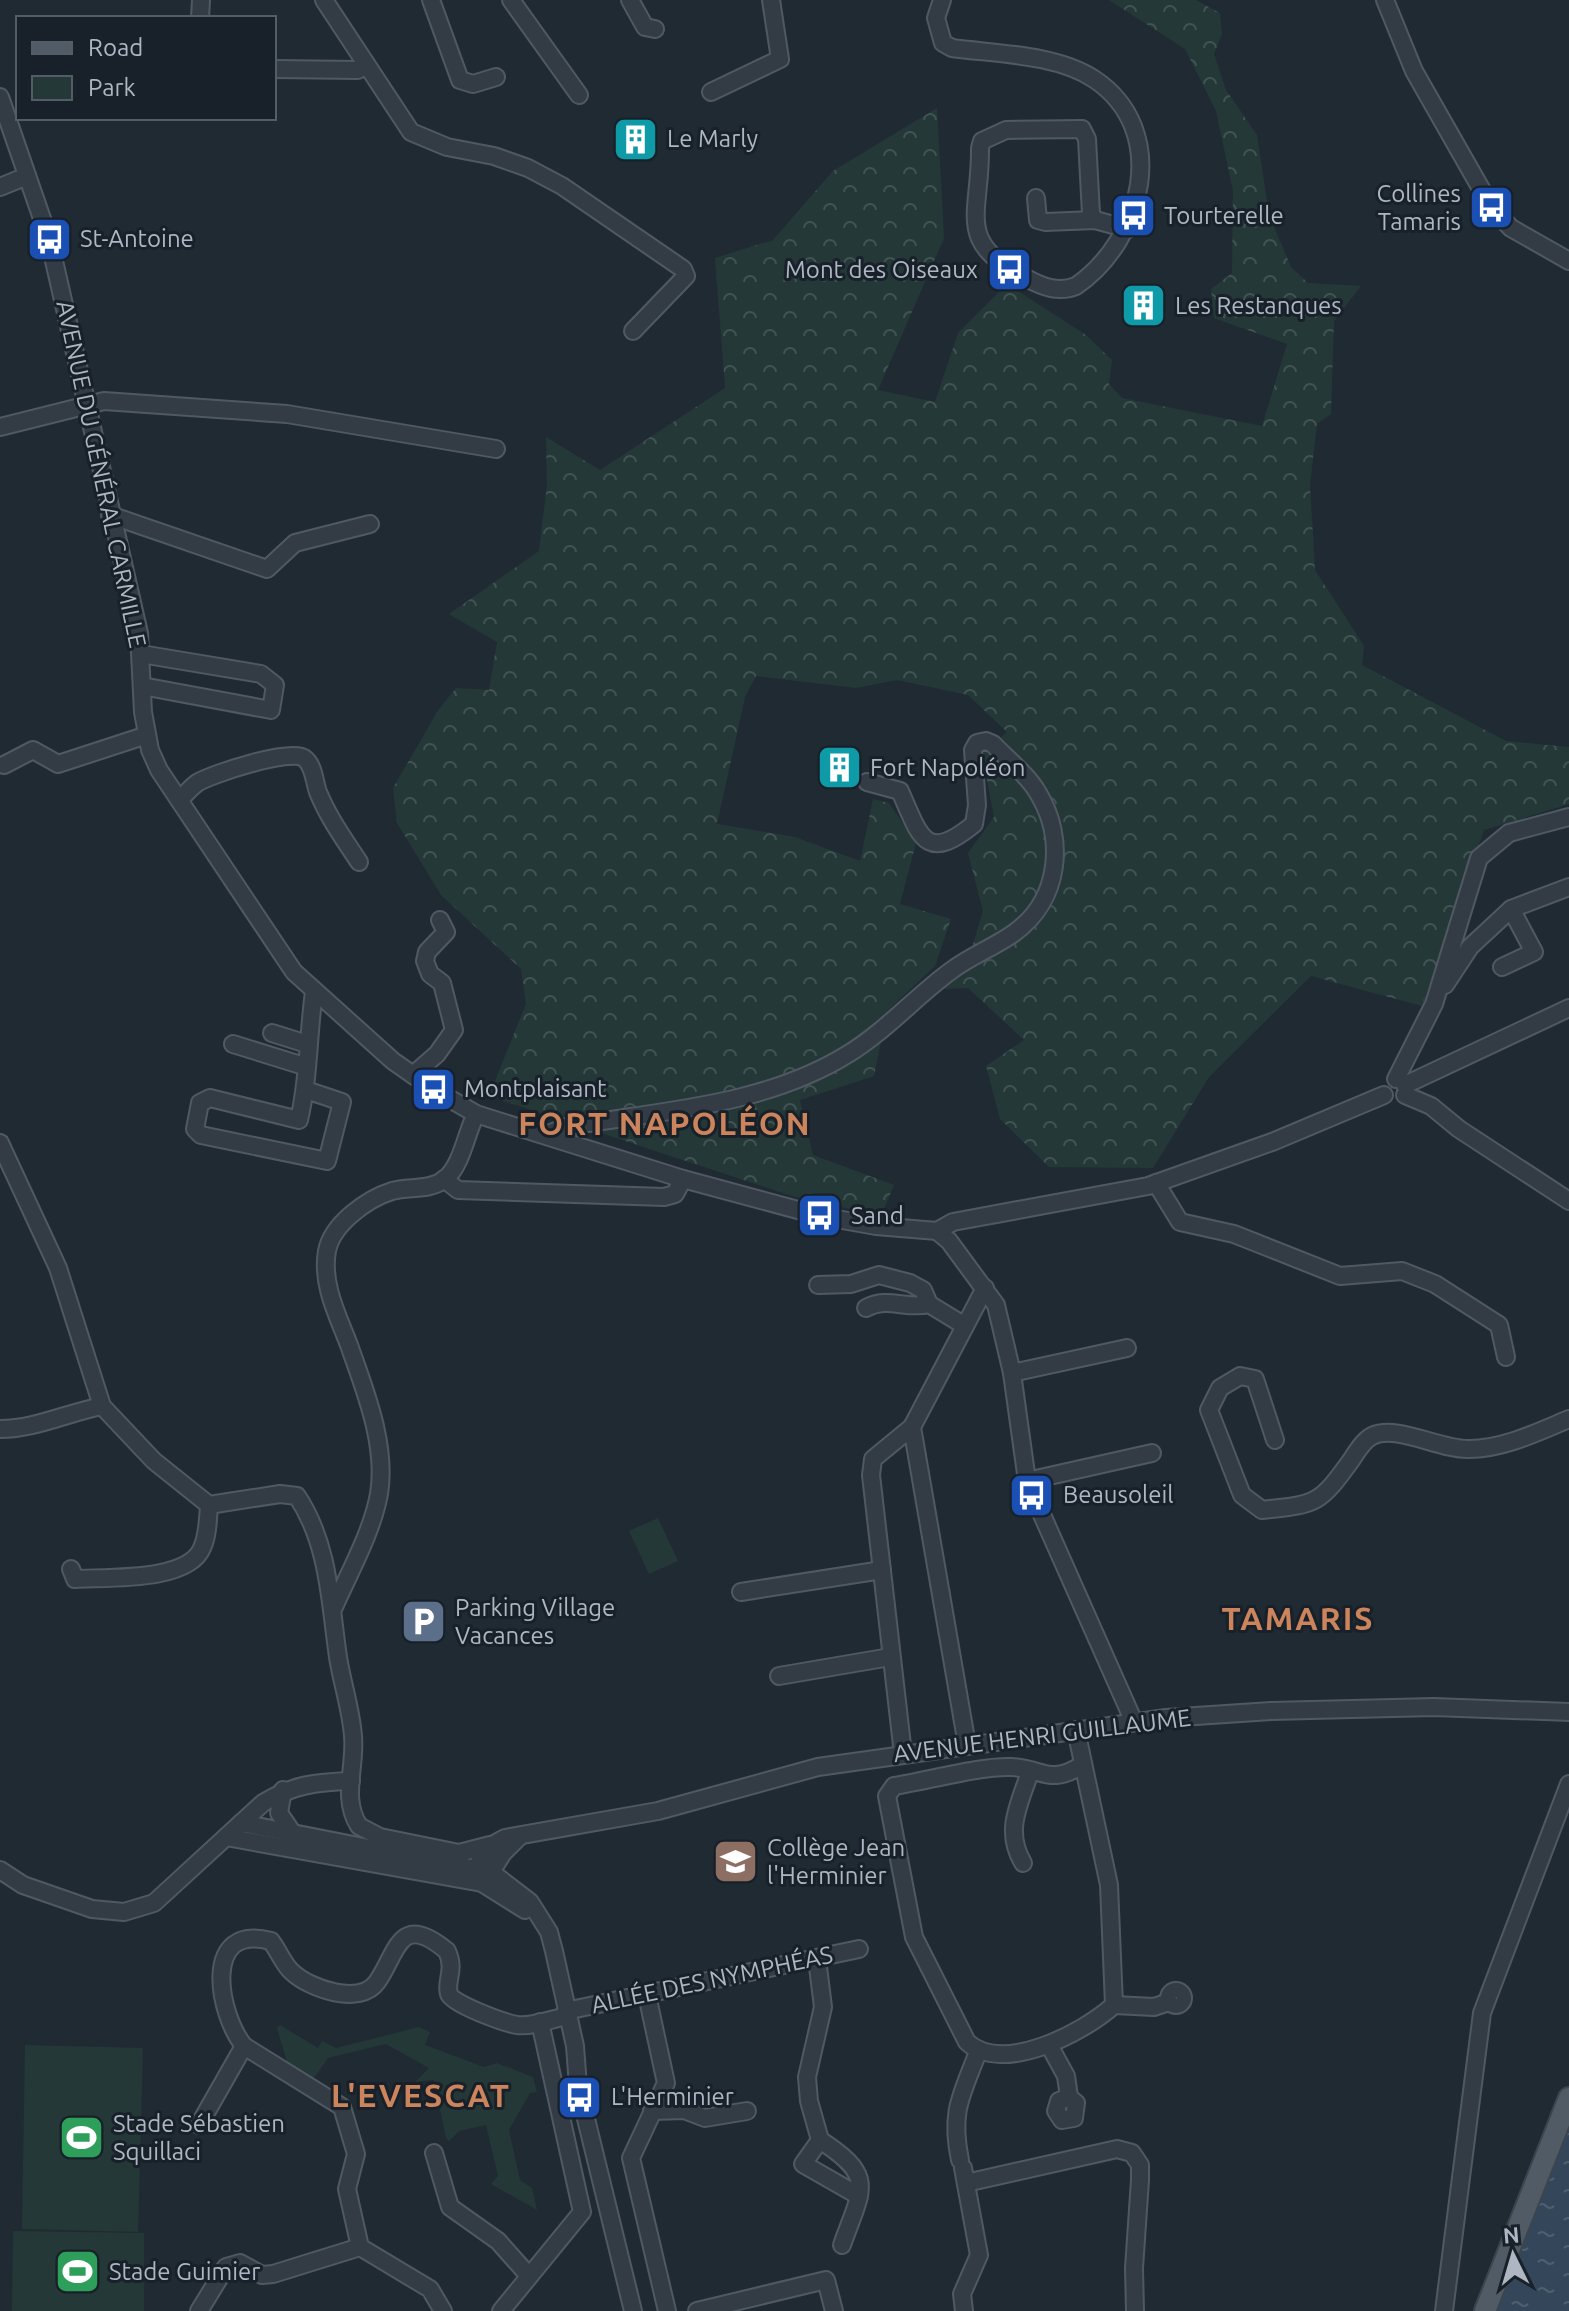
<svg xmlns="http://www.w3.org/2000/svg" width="1569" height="2311" viewBox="0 0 1569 2311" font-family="Ubuntu,sans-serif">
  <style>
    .green { fill: #243837 }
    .forest { fill: url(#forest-crowns) }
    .water { fill: url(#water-ripples) }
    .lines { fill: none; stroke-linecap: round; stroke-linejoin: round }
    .minor-casing { stroke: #505963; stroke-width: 20 }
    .major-casing { stroke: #3c454e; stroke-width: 24 }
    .minor { stroke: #333c44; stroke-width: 16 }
    .major { stroke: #515b65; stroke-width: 20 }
    .labels { text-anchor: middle; stroke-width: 6; stroke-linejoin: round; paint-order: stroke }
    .poi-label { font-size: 24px; fill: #adb6c2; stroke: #182129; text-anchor: start }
    .street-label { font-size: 24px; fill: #adb6c2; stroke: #182129 }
    .district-label { font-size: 32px; font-weight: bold; letter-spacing: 2px; fill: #cc845d; stroke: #182129 }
  </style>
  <defs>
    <pattern id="forest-crowns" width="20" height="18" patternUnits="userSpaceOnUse" patternTransform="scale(2)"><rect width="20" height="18" fill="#243837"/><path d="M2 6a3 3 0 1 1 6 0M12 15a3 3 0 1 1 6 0" fill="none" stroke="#415352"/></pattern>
    <pattern id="water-ripples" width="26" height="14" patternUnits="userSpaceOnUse" patternTransform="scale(2)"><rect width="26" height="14" fill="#34475a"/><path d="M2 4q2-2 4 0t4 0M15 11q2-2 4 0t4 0" fill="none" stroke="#4f5f70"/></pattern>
  </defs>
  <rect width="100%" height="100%" fill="#202a33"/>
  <g class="green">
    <path d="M658,1518L678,1561L649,1574L629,1531Z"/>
    <path d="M280,2025L318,2048L322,2041L336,2048L419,2027L430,2032L425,2045L484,2067L497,2063L533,2077L537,2092L530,2093L509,2130L520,2180L532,2188L537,2210L491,2184L498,2176L486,2125L459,2131L449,2141L446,2138L434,2080L415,2082L429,2068L386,2044L328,2058L314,2078L287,2062L277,2028Z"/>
    <path d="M25,2045L143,2048L138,2232L22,2229Z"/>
    <path d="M13,2231L144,2233V2311H12Z"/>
  </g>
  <path class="forest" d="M1109,0H1196L1220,13L1222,34L1214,54L1226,90L1257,135L1269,215L1291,267L1308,283L1361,286L1334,321L1331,414L1317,424L1310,485L1315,570L1364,646L1362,665L1506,741L1569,747V804L1484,830L1422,1006L1311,976L1209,1077L1153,1168L1049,1167L1000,1119L986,1066L1024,1040L968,988L941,989V984L966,967L983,911L968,853L994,817L982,754L1007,732L968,695L897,680L856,688L756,676L745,697L717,824L795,837L860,861L873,799L889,803L916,843L900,904L951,919L935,966L887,1011L874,1076L800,1100L813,1155L894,1185L881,1216L792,1196L489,1096L526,1004L521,969L441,895L397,823L393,788L439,709L456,688L489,690L497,642L449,614L539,551L547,485L546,437L600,470L725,388L715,258L773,240L833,171L937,108L944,238L878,390L935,402L958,333L1007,284L1086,335L1112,360L1109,384L1122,398L1262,426L1287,344L1214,318L1211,289L1232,273L1233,191L1216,111L1185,49Z"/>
  <path class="water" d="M1569,2127V2311H1496Z"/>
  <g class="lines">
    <defs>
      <g id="minor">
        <path d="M324,0L411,132L447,147L494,156L528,168L562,186L683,269L686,276L633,331"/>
        <path d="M431,0L460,80L473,84L496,77"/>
        <path d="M511,0L579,95"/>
        <path d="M630,0L645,27L655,29"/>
        <path d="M942,0L936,18L943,43L952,48C996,54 1056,54 1094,79C1171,130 1143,240 1076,286C1059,293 1043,287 1028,279C953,242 981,215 980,148L982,141L1006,130L1082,129L1087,139L1091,214L1095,220"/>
        <path d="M1385,0L1414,71L1492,208L1511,228L1569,261"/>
        <path d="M200,18L201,0"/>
        <path d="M274,69L358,70"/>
        <path d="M711,92L780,59L771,0"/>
        <path d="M0,97L49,239L139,633L143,712L150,750L159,770L294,972L393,1061L433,1089L476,1114L683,1179L820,1216L876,1226L937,1231"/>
        <path d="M0,187L27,176"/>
        <path d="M1036,198L1038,220L1045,222L1095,220L1128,229"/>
        <path d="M0,427L104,401L287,414L496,449"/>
        <path d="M110,515L267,569L295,543L370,524"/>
        <path d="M141,654L261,674L275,685L271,710L142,686"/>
        <path d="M4,765L33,750L58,764L147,735"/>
        <path d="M179,800C185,795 190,788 197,783C211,774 292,748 304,758C314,765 314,781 318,792C328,817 344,839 359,862"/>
        <path d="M1502,967L1534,952L1511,909"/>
        <path d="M1445,985L1470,947L1511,909L1569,887"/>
        <path d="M272,1033L307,1044"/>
        <path d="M233,1044L307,1067"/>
        <path d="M413,1075L437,1054L454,1030L442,983L430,974L425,961L427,952L446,932L440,920"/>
        <path d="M1396,1079L1434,1004L1479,858L1509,833L1569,817"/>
        <path d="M1405,1085L1569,1008"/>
        <path d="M306,1090L342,1102L327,1161L201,1135L195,1129L200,1103L210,1098L299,1120C309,1078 308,1035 314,992"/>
        <path d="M1405,1095L1431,1106L1459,1129L1569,1201"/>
        <path d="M545,1135L569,1126C663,1111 766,1105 848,1054C886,1031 916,996 952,970C971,956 994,947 1014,933C1060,900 1066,839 1038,793C1028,775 1007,759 993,744L986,741L977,743L973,750L977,805L974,824C925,864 920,836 900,791L867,782"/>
        <path d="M0,1143L58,1268L102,1406L154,1461L209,1505L280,1494L297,1496C329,1544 330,1602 338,1657C342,1683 351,1709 353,1736C356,1767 341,1798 359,1826L380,1837L459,1853L490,1845"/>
        <path d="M444,1179L458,1190L664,1197L675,1194L683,1179"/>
        <path d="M1156,1183L1180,1222L1234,1234L1340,1276L1402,1271L1435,1284L1499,1325L1506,1357"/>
        <path d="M937,1231L949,1241L996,1305L1012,1373L1027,1481L1134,1722"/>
        <path d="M937,1231L953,1222L1148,1186L1272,1142L1384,1095"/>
        <path d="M818,1285L851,1284L879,1275L910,1283L923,1290L929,1304L965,1326"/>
        <path d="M866,1308C888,1296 906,1310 929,1304"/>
        <path d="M1012,1373L1127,1348"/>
        <path d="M0,1429C35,1429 67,1413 102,1406"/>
        <path d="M1275,1440L1255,1379L1240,1376L1220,1388L1209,1410L1242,1495L1262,1510C1317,1504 1319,1505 1352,1459C1357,1451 1364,1440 1372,1436C1397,1424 1440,1450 1469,1449C1503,1449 1538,1432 1569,1419"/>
        <path d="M1027,1481L1152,1453"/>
        <path d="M71,1569L75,1579C107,1577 188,1582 202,1548C208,1535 208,1518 209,1505"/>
        <path d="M741,1592L882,1570"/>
        <path d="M334,1607C350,1571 372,1532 379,1494C387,1444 365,1391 349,1345C338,1316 321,1284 327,1251C332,1224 367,1199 392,1191C409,1186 430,1191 445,1179C462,1165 466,1133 476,1114"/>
        <path d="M779,1676L890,1657"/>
        <path d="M1076,1730L1109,1885L1114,2005C1083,2033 1003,2075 967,2042L914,1937L887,1796L894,1786C927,1781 979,1766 1011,1767C1043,1768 1049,1786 1082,1765"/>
        <path d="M967,1745L912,1427L985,1288"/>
        <path d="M903,1754L871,1475L873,1459L912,1427"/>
        <path d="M283,1790L279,1813L294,1835"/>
        <path d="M241,1823L491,1872L530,1902L549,1932L554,1951L575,2046L578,2086L633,2311"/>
        <path d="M226,1837L482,1883L525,1910"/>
        <path d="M1023,1863C1004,1831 1019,1805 1030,1772"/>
        <path d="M0,1870L23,1885L92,1909L124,1912L154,1903L263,1803C292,1785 316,1782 351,1781"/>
        <path d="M484,1874L491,1872L503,1853L519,1837"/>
        <path d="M482,1883C469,1863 488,1846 505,1838L658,1811L818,1767L1166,1718L1271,1711L1434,1707L1569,1712"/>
        <path d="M817,1959L823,2007L807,2077L809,2101L820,2140"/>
        <circle cx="1176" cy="1998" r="7"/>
        <path d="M647,1995L666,2083L631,2158L667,2311"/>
        <path d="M1114,2005L1154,2007L1169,2002"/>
        <path d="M566,2011L859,1949"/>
        <path d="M1049,2045L1066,2076L1069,2097L1059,2101L1056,2111L1062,2120L1074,2118L1076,2103L1069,2097"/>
        <path d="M652,2111L684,2110L705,2118L747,2111"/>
        <path d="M199,2125L244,2046"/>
        <path d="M820,2140C877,2177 862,2188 842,2245"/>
        <path d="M820,2140L803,2164L859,2196"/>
        <path d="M434,2153L450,2207L498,2241L529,2276"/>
        <path d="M960,2160C950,2112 961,2096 978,2052"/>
        <path d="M963,2168L979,2255L962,2294L964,2311"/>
        <path d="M966,2183L1117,2149L1132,2153L1140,2165V2180L1134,2268L1135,2311"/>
        <path d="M199,2311L226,2267L240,2263L262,2275L273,2274L360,2247"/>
        <path d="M443,2311L430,2289L360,2247L347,2189L356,2154L342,2107L244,2046C218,2014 201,1922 271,1941C278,1950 284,1965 292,1972C310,1989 360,2006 377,1982C398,1952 399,1911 447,1951C456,1971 445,1980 449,1994C452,2004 505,2023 517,2025C533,2027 551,2019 567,2016"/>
        <path d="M501,2311L582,2212L540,2022"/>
        <path d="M697,2311L826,2280L834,2311"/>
        <path d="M1444,2311L1482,2013L1569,1784"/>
      </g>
      <path id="major" d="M1485,2311L1569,2098"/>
    </defs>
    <use href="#minor" class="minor-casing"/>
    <use href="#major" class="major-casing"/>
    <use href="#minor" class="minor"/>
    <use href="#major" class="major"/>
  </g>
  <defs>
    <symbol id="building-square" viewBox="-11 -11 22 22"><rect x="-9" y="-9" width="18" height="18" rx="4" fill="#0f9aa8" stroke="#182129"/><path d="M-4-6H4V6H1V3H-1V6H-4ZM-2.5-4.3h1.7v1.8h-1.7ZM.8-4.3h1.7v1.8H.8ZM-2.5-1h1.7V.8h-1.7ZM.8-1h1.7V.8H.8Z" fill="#fff"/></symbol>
    <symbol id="bus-square" viewBox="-11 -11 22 22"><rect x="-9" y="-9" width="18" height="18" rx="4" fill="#1a4fb4" stroke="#182129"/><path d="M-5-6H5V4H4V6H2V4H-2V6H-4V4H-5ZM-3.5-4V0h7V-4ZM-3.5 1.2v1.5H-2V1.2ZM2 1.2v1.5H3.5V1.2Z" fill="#fff"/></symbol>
    <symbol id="parking-square" viewBox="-11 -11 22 22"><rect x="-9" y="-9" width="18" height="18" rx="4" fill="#5c6f8a" stroke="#182129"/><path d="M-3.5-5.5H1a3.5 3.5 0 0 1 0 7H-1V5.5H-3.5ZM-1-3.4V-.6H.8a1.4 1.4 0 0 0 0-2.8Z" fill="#fff"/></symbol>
    <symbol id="school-square" viewBox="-11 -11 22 22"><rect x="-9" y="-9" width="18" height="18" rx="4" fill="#8d6e63" stroke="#182129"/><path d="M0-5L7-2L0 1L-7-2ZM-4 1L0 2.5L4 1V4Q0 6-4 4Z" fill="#fff"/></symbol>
    <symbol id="stadium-square" viewBox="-11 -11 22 22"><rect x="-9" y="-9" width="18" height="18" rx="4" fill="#2e9e5b" stroke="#182129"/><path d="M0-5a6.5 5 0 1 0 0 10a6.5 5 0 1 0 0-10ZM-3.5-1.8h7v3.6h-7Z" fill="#fff"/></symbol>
  </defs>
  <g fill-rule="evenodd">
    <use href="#building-square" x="610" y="114" width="51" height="51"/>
    <use href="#bus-square" x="1466" y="182" width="51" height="51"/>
    <use href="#bus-square" x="1108" y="190" width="51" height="51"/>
    <use href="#bus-square" x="24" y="214" width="51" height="51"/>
    <use href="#bus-square" x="984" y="244" width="51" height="51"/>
    <use href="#building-square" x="1118" y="280" width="51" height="51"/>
    <use href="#building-square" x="814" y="742" width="51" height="51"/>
    <use href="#bus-square" x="408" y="1064" width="51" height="51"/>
    <use href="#bus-square" x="794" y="1190" width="51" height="51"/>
    <use href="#bus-square" x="1006" y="1470" width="51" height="51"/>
    <use href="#parking-square" x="398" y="1596" width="51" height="51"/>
    <use href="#school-square" x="710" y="1836" width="51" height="51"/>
    <use href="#bus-square" x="554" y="2072" width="51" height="51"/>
    <use href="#stadium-square" x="56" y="2112" width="51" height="51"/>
    <use href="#stadium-square" x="52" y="2246" width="51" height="51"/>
  </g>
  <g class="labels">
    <g class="poi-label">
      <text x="667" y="147">Le Marly</text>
      <text x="1461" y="202" text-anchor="end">Collines<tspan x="1461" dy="28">Tamaris</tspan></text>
      <text x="1164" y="224">Tourterelle</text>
      <text x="80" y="247">St-Antoine</text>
      <text x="978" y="278" text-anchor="end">Mont des Oiseaux</text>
      <text x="1175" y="314">Les Restanques</text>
      <text x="870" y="776">Fort Napoléon</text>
      <text x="464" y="1097">Montplaisant</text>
      <text x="851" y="1224">Sand</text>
      <text x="1063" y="1503">Beausoleil</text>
      <text x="455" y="1616">Parking Village<tspan x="455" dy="28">Vacances</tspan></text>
      <text x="767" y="1856">Collège Jean<tspan x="767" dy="28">l'Herminier</tspan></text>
      <text x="611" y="2105">L'Herminier</text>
      <text x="113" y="2132">Stade Sébastien<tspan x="113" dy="28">Squillaci</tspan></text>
      <text x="109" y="2280">Stade Guimier</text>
    </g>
    <g class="street-label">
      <text transform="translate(101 474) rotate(78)" y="8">AVENUE DU GÉNÉRAL CARMILLE</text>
      <text transform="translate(1042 1736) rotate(-7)" y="8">AVENUE HENRI GUILLAUME</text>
      <text transform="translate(712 1980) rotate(-12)" y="8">ALLÉE DES NYMPHÉAS</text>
    </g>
    <g class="district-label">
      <text x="665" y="1135">FORT NAPOLÉON</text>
      <text x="1298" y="1630">TAMARIS</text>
      <text x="421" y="2107">L'EVESCAT</text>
    </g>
  </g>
  <rect x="16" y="16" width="260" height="104" fill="#182129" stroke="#545d66" stroke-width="2"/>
  <rect x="32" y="42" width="40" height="12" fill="#515b65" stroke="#545d66" stroke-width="2"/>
  <text x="88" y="56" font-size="24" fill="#adb6c2">Road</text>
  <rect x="32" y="76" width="40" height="24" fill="#243837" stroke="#545d66" stroke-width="2"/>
  <text x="88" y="96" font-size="24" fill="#adb6c2">Park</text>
  <g transform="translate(1513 2255) rotate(355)" stroke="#182129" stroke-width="6" paint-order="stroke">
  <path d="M0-6L14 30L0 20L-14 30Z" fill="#adb6c2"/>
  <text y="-12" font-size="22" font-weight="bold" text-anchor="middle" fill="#adb6c2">N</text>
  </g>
</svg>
